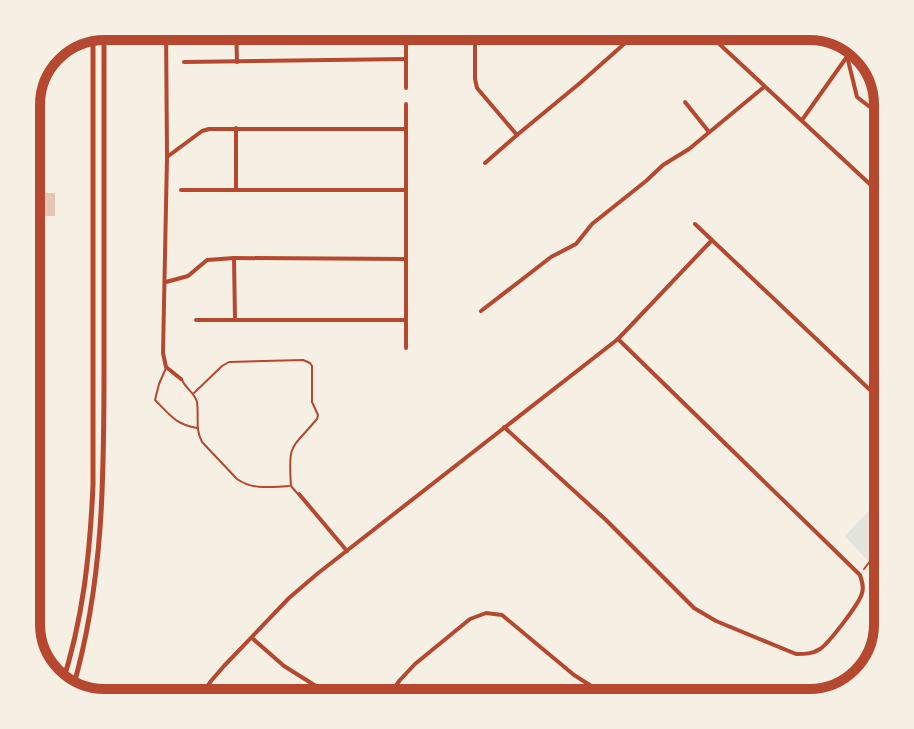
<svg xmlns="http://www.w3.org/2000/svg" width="914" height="729" viewBox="0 0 914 729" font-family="Georgia,serif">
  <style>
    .green { fill: #e2e4dc }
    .building { fill: #e6c5b7 }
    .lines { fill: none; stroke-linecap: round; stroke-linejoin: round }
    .path { stroke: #b5482f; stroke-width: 2 }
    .service { stroke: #b5482f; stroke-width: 2 }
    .minor { stroke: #b5482f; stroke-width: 4 }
    .secondary { stroke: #b5482f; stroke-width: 5 }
    .rim { fill: none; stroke: #b5482f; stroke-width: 10 }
  </style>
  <rect width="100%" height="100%" fill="#f6efe4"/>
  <path class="green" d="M888,491V581L887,582L845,536Z"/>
  <path class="building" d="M27,185H38V193H55V216H26Z"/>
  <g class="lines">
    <path class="path" d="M864,569L888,538"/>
    <g class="service">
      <path d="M166,368L159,384L155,400C170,415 175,424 197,428"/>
      <path d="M182,380C186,389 195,393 197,402C199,417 195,429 202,442L237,479C252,490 271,487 289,486"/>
      <path d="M194,393L222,366L229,362L303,360L310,363L312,366V402L318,415L317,419C291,450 288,442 291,486L297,493"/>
    </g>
    <g class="minor">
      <path d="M166,26L167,157L163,353L166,367L181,379"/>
      <path d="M236,26L237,62"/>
      <path d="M406,26V88"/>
      <path d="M475,26V79L477,88L517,135L580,83L632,37"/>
      <path d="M623,26L632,37L645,26"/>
      <path d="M700,26L888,201"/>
      <path d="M847,56L857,97L888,121"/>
      <path d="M184,62L405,59"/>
      <path d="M685,102L709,132"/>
      <path d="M406,104V348"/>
      <path d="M802,120L856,44"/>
      <path d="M236,128V190"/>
      <path d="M167,157L202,131L209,129H405"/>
      <path d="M485,163L517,135"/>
      <path d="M181,190H405"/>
      <path d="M695,224L888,407"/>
      <path d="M234,258L406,259"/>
      <path d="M166,282L188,276L207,260L234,258L235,319"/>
      <path d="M481,311L551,257L576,244L592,224L646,181L663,165L689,149L764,87"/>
      <path d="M196,320H406"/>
      <path d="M504,427L606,520L694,608L716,621L796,654C804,654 813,654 820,649C828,644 860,603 862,593C864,587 862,581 860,575L618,339"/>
      <path d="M299,494L347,551"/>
      <path d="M252,638L284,666L343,703"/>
      <path d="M196,703L211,681L224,666L289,598L317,574L618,339L712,240"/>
      <path d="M383,703L400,680L415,664L470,619L486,613L502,615L574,675L618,703"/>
    </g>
    <g class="secondary">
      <path d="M61,687C83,621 90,554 93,485V31"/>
      <path d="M72,691C106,576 104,460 104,342C104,237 104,132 104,26"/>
    </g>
  </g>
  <path d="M0 0H914V729H0ZM105 40H809A65 65 0 0 1 874 105V624A65 65 0 0 1 809 689H105A65 65 0 0 1 40 624V105A65 65 0 0 1 105 40Z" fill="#f6efe4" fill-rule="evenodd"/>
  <path class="rim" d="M105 40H809A65 65 0 0 1 874 105V624A65 65 0 0 1 809 689H105A65 65 0 0 1 40 624V105A65 65 0 0 1 105 40Z"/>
</svg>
